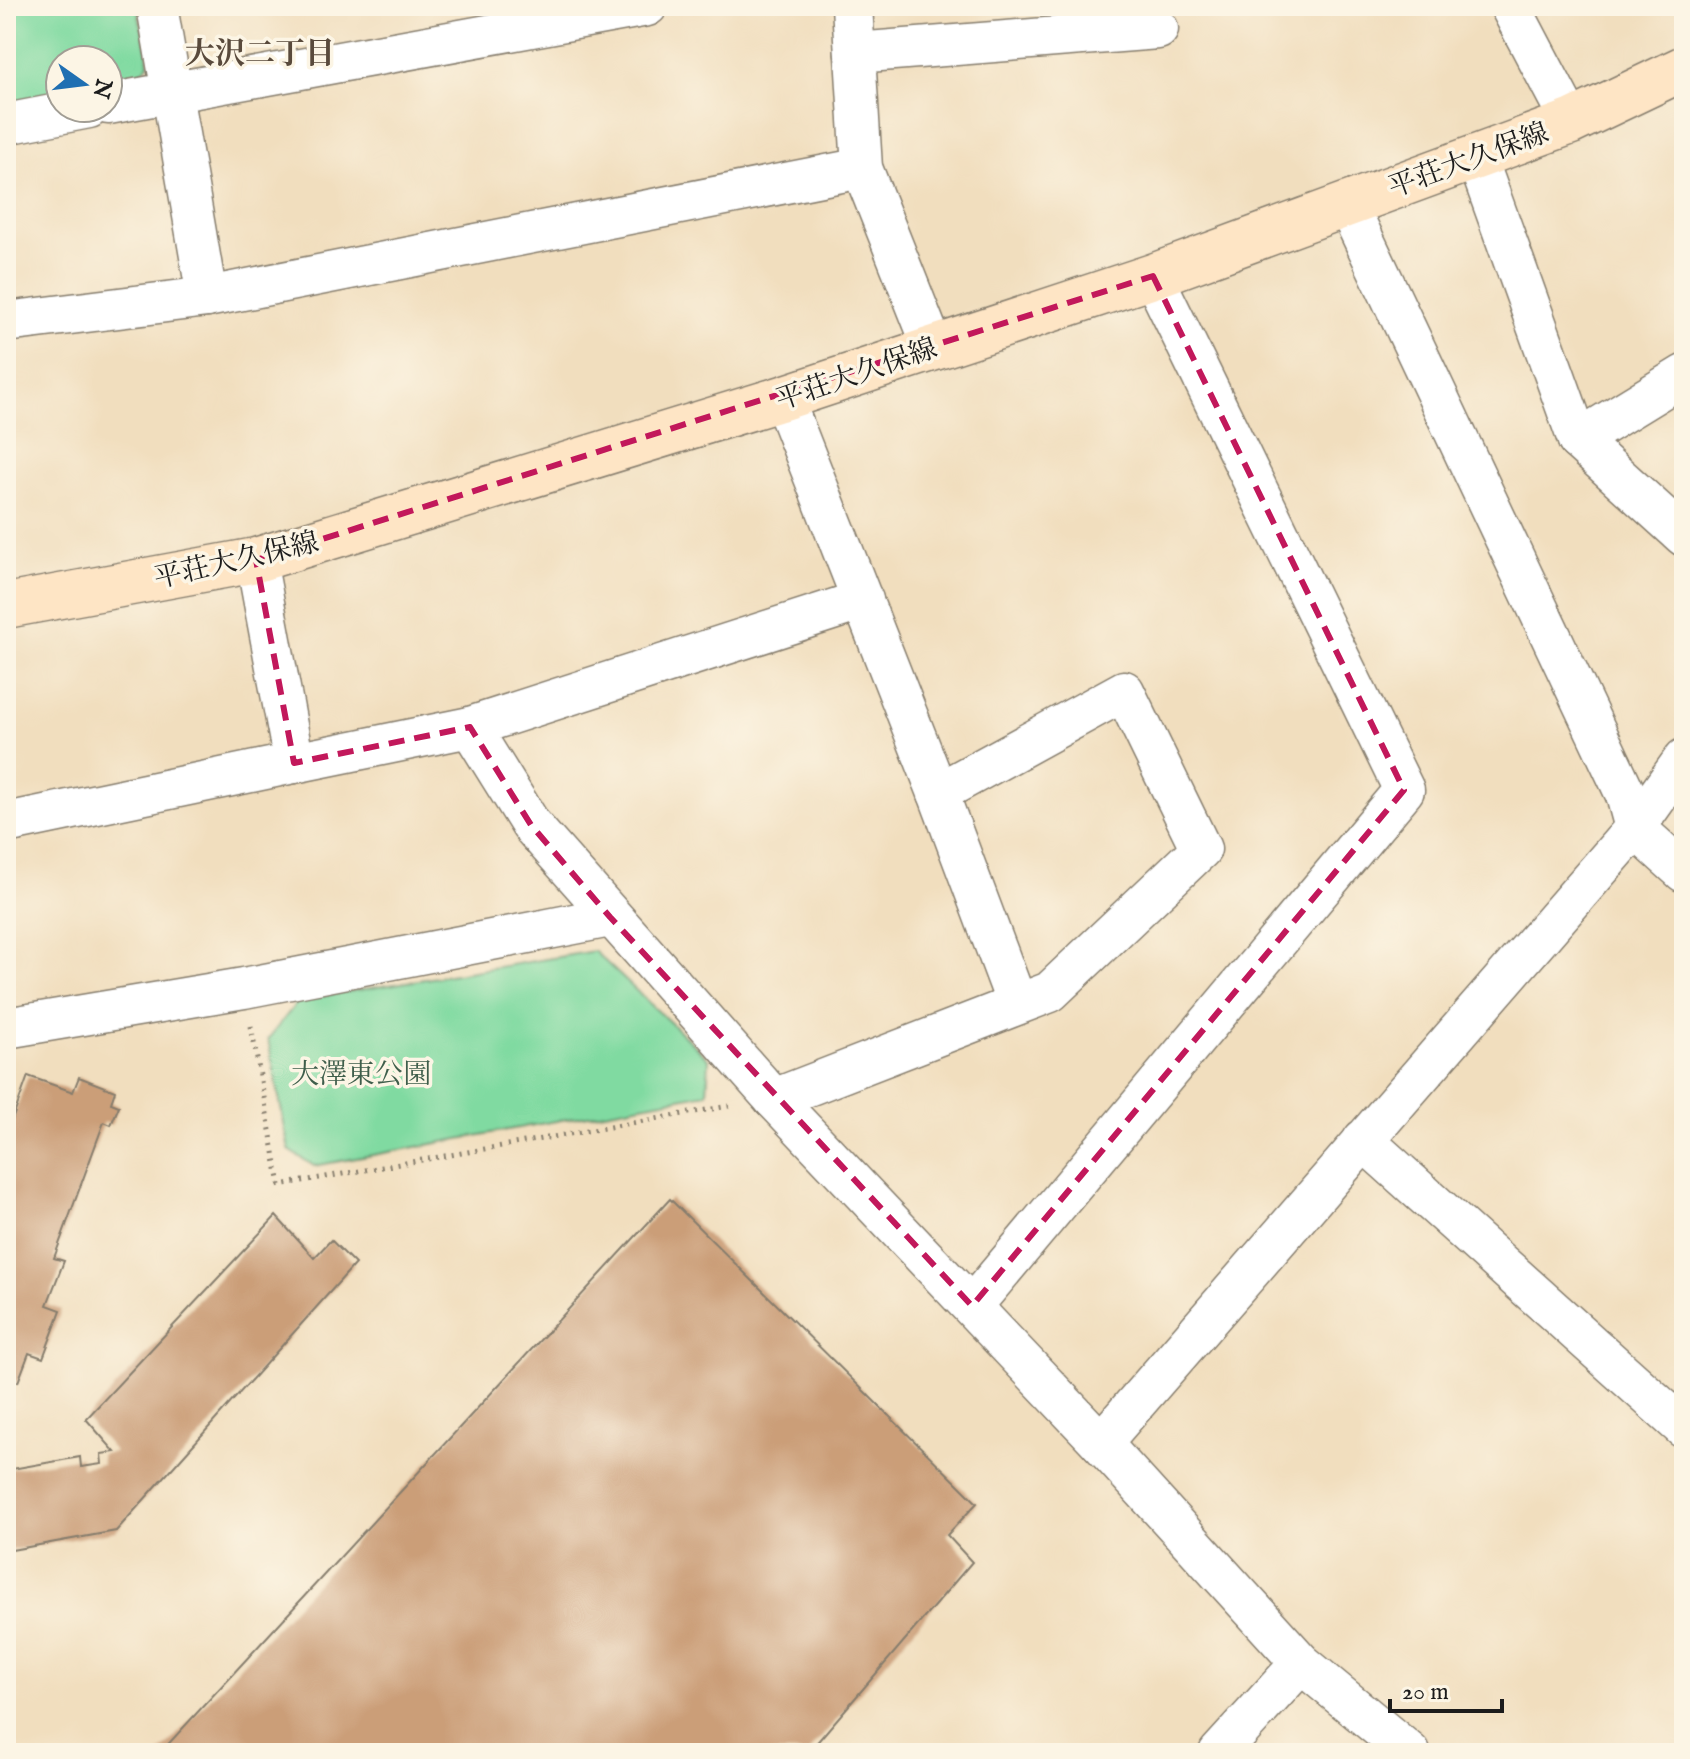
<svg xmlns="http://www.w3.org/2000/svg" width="1690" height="1759" viewBox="0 0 1690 1759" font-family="'IM FELL English','Noto Serif JP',serif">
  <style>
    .green { fill: #80daa1; stroke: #4e7b5e; stroke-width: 2 }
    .building { fill: #cb9e78 }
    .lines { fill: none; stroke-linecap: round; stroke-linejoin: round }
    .street-casing { stroke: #867d6d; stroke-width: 43 }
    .secondary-casing { stroke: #867d6d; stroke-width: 47 }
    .path { stroke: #867d6d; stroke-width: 5; stroke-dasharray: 2 6; stroke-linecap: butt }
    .street { stroke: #fff; stroke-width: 40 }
    .secondary { stroke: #fee5c5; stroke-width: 44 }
    .marked { fill: none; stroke: #c2185b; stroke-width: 6; stroke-dasharray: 16 10; stroke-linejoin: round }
    .labels { text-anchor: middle; stroke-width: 7; stroke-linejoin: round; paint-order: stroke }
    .street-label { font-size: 28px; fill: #1c1c1c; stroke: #fcf5e5 }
    .park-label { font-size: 28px; fill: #3f5e4b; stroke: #fcf5e5 }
    .neighbourhood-label { font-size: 30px; font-weight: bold; fill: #594a3c; stroke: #fcf5e5 }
  </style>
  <rect width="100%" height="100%" fill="#fcf5e5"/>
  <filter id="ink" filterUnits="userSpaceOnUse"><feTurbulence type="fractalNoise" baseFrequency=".0125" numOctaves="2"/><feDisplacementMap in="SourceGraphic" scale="16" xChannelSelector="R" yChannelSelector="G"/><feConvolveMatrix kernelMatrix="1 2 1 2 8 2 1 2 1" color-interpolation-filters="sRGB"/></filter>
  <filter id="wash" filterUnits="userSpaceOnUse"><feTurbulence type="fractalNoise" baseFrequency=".006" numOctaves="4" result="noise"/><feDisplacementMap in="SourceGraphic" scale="32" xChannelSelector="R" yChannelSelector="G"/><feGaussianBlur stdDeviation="1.8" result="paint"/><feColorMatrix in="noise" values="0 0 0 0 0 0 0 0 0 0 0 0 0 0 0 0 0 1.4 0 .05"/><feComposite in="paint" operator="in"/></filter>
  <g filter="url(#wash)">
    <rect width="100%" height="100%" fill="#f1debe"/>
    <g class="green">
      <path d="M6,6H137L149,62L132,88L108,92V60H60V101L6,110Z"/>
      <path d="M594,951L709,1059L707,1093L314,1166L289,1150L268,1039L299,1000Z"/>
    </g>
    <g id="blocks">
      <g class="building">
        <path d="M28,1076L73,1092L79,1077L115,1091L111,1103L119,1106L111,1125L104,1122L54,1258L64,1261L47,1305L61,1310L43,1358L29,1353L18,1382L6,1378V1137Z"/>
        <path d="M670,1199L977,1503L947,1535L972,1562L808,1753H160Z"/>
        <path d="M276,1216L314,1258L331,1240L355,1264L116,1531L6,1551V1470L80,1457L81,1467L102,1464L101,1454L115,1452L86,1419Z"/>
      </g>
    </g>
  </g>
  <g filter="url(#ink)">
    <use href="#blocks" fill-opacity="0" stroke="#867d6d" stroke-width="2"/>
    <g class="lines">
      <defs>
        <g id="street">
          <path d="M157,6L207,297"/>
          <path d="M852,6L862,168L933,347"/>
          <path d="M1510,6L1571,122"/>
          <path d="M855,53L1158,29"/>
          <path d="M108,104L647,6"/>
          <path d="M6,124L89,108"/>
          <path d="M1476,156L1578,440L1684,536"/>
          <path d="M1347,204L1626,795L1635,828L1684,872"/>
          <path d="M6,322L207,297L862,168"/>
          <path d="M1578,440L1684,375"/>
          <path d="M256,560L294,763L470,727L531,825L774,1099L1101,1443L1301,1663L1410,1753"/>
          <path d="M470,727L863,600"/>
          <path d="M938,793L1017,1004"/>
          <path d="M6,823L294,763"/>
          <path d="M6,1028L244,988L610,917"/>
          <path d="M774,1099L1050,992L1201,849L1124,691L938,793L783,398"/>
          <path d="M1363,1140L1684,1428"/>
          <path d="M972,1306L1404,790L1153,276"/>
          <path d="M1101,1443L1635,828L1684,759"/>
          <path d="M1219,1753L1301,1663"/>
        </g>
        <path id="secondary" d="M6,606L256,560L783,398L1153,276L1571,122L1684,68"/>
      </defs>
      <use href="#street" class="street-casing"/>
      <use href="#secondary" class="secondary-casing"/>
      <path class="path" d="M251,1026L280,1185L729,1106"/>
      <use href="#street" class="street"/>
      <use href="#secondary" class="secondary"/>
    </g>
  </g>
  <path class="marked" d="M1153,276L1404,790L972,1306L610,917L531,825L470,727L294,763L256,560Z"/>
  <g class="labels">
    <g class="street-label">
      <text transform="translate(1468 159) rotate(-20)" y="10">平荘大久保線</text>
      <text transform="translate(856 373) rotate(-19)" y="10">平荘大久保線</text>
      <text transform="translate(236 559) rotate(-13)" y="10">平荘大久保線</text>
    </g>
    <g class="park-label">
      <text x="361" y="1083">大澤東公園</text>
    </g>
    <g class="neighbourhood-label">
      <text x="260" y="63">大沢二丁目</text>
    </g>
  </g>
  <rect width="1690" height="1759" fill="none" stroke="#fcf5e5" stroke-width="32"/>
  <g transform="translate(84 84) rotate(104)"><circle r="38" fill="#fcf5e5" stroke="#a29e95" stroke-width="2"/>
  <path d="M0-6L14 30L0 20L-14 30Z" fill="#1f6fb2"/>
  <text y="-12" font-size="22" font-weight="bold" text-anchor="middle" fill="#1c1c1c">N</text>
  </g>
  <path d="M1390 1699v12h112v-12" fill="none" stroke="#1c1c1c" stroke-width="4"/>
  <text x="1402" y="1699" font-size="24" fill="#1c1c1c" stroke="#fcf5e5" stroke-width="6" paint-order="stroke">20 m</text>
</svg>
